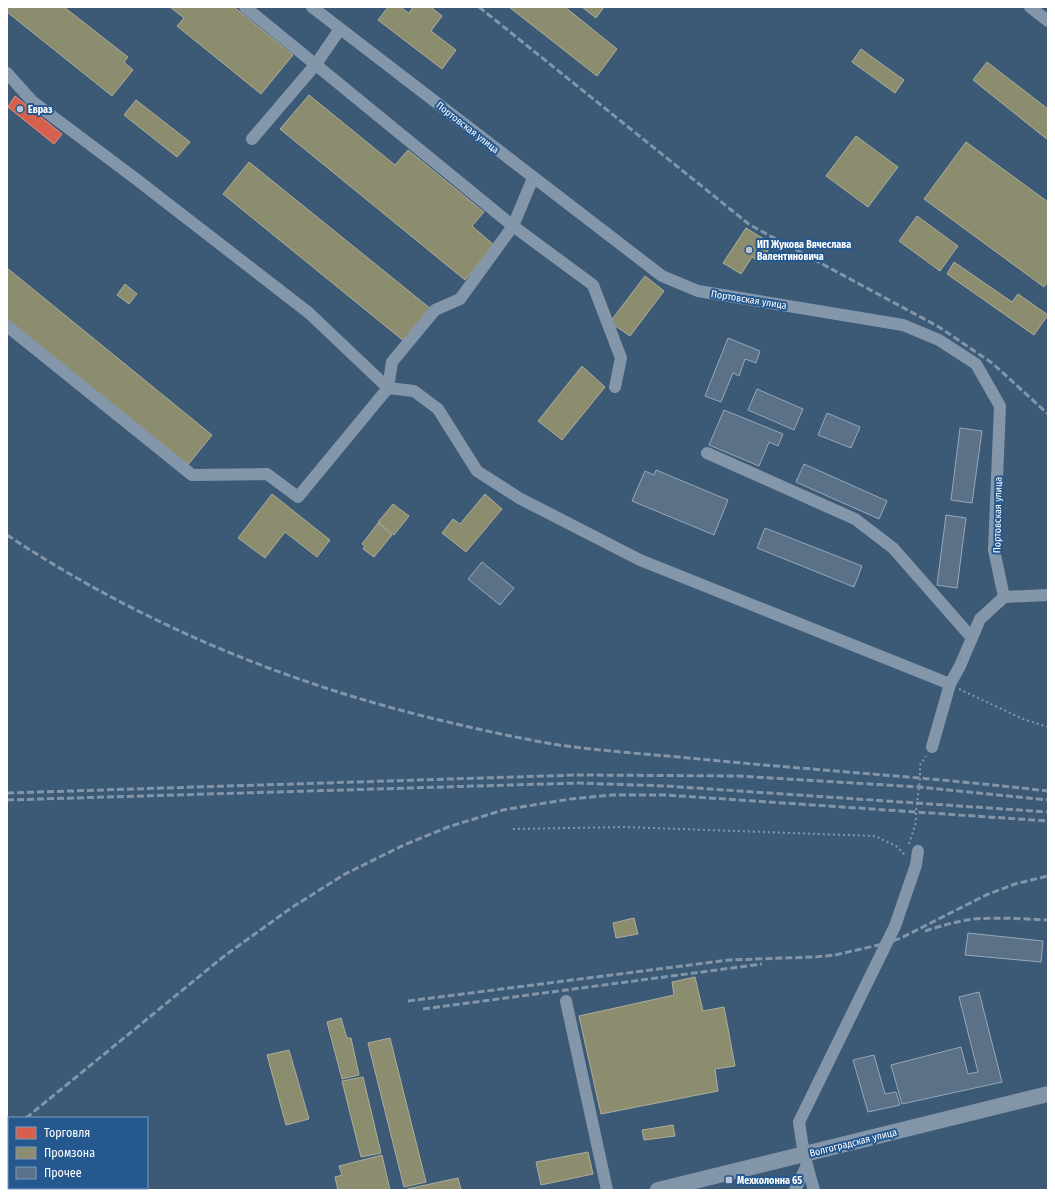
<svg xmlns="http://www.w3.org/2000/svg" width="1055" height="1197" viewBox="0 0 1055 1197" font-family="'Fira Sans Condensed',sans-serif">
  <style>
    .shops { fill: #d6604d; stroke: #e29082 }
    .industry { fill: #8c8c6e; stroke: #aeae9a }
    .building { fill: #5a7188; stroke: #98a8b9 }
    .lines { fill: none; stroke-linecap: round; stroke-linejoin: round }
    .path { stroke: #8497aa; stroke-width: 2; stroke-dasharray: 2 3; stroke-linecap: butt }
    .minor { stroke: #8497aa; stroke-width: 12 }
    .major { stroke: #8395a9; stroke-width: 16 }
    .rail { stroke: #8395a9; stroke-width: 3; stroke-dasharray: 7 3; stroke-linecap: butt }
    .poi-dot { fill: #bbc5cf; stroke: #24588f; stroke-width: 1.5 }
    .labels { text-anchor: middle; stroke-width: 4; stroke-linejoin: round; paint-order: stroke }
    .poi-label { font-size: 10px; font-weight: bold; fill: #fff; stroke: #24588f; text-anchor: start }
    .street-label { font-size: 10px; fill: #fff; stroke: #24588f }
  </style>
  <rect width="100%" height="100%" fill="#3c5976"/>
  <path class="shops" d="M15,96L62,134L54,144L8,107Z"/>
  <g class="industry">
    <path d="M7,7H64L128,57L124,62L133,70L112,96L7,12Z"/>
    <path d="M170,7H234L293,55L261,94L177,26L184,18Z"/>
    <path d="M388,7H400L409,13L413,7H431L442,16L431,31L456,50L442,69L378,20Z"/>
    <path d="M509,7H565L617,49L597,76Z"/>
    <path d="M582,7H604L596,18Z"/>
    <path d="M861,49L904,80L895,93L852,62Z"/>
    <path d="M987,62L1048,109V140L973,80Z"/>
    <path d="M309,95L395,165L408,150L484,212L472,226L494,245L465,280L280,129Z"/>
    <path d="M136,100L190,142L177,157L124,115Z"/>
    <path d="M856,136L898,167L868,207L826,176Z"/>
    <path d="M966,142L1048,202V281L1044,287L924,199Z"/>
    <path d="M249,162L431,309L405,342L223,194Z"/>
    <path d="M917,216L958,246L940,271L899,241Z"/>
    <path d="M746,228L772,244L761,262L752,257L741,274L723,263Z"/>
    <path d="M954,262L1012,302L1018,294L1048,315L1034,335L947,274Z"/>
    <path d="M7,268L212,435L187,466L7,320Z"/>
    <path d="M645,276L664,291L630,336L610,322Z"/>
    <path d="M125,284L137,294L129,304L117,295Z"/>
    <path d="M582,366L605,387L562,440L538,421Z"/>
    <path d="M272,494L330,540L317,557L285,532L265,558L238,538Z"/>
    <path d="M485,494L502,509L466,552L442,533L453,519L460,524Z"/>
    <path d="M393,504L409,516L394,535L378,522Z"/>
    <path d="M378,523L392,535L374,557L363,549L365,546L362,544Z"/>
    <path d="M634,918L638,934L616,938L613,923Z"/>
    <path d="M695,977L703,1011L724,1007L735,1066L715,1069L718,1091L601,1114L579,1016L674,995L672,982Z"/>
    <path d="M341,1018L347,1038H351L359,1075L342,1079L327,1022Z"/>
    <path d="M390,1038L426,1182L404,1187L368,1043Z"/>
    <path d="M289,1050L309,1119L286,1125L267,1055Z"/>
    <path d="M363,1077L381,1153L361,1157L342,1081Z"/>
    <path d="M673,1125L675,1136L644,1140L642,1130Z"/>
    <path d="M588,1152L593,1174L541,1185L536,1162Z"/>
    <path d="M382,1155L390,1190H338L335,1177L342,1175L339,1166Z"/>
    <path d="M458,1178L461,1190L407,1189Z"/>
  </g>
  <g class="building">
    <path d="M728,338L760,351L756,363L745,359L739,376L733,373L721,402L705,396Z"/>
    <path d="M757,389L803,409L794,430L748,410Z"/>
    <path d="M724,410L783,434L778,446L769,442L759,466L709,445Z"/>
    <path d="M827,413L860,427L851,448L818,435Z"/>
    <path d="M960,428L982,431L972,503L951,500Z"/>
    <path d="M804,464L887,501L879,519L796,482Z"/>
    <path d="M656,470L728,500L714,535L632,501L645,471L654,475Z"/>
    <path d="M946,515L966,518L957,588L937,585Z"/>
    <path d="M765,528L862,566L854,587L757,548Z"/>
    <path d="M482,562L514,588L500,605L468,579Z"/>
    <path d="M968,933L1043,941L1041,962L965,955Z"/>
    <path d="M979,992L1002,1082L902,1104L891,1065L961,1047L968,1074L978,1072L959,997Z"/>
    <path d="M874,1055L885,1094L896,1092L900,1105L868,1112L853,1060Z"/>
  </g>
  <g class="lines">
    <g class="path">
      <path d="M959,689L1023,719L1048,727"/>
      <path d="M513,829L624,827L875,836L896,846L906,856"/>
      <path d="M909,844L916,822V811L920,779V765L926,756"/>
    </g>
    <g class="minor">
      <path d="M245,7L513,226L593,285L621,358L615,387"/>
      <path d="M312,7L662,276L698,291L903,325L939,340L976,364L1000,406L994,550L1004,597L980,619L960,666L950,684L932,747"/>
      <path d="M1030,7L1048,21"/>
      <path d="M7,73L32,101L136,179L309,313L388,388L414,391L438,409L477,471L519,498L640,560L950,684"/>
      <path d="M252,139L316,64L340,29"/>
      <path d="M7,326L192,475L267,474L298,497L388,388L392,362L435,310L460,299L513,226L533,178"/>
      <path d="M707,453L855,519L893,548L972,638"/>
      <path d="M1004,597L1048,595"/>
      <path d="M566,1001L607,1190"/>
      <path d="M795,1190L807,1165"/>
      <path d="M814,1190L804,1155L799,1122L895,926L916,865L918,851"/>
    </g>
    <path class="major" d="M658,1190L1048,1094"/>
    <g class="rail">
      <path d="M479,7L750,225L939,327L992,363L1048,414"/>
      <path d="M7,535C137,621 280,681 431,718C473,728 516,738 559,745C602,751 646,754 689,758C809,770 929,777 1048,791"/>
      <path d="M7,793L577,775L738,776L919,787L1048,800"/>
      <path d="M7,800L578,783L666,786L1048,812"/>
      <path d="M925,931C941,926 957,921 974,919C998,917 1024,919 1048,920"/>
      <path d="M408,1001L729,960L814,957L835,955L887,943L901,938L986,895L1015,884L1048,876"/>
      <path d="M423,1009L762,964"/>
      <path d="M26,1118L223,957L291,908L345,874L404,845L448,827L503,810L570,799L612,795H666L1048,821"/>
      <path d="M7,1134L9,1132"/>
    </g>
  </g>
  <g class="poi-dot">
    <circle cx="20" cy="109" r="4"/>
    <circle cx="749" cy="250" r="4"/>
    <rect x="725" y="1176" width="8" height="8" rx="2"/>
  </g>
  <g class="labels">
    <g class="poi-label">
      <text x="28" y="113">Евраз</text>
      <text x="757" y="248">ИП Жукова Вячеслава<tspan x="757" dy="12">Валентиновича</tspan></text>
      <text x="737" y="1184">Мехколонна 65</text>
    </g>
    <g class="street-label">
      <text transform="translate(468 127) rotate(38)" y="4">Портовская улица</text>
      <text transform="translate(749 299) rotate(9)" y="4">Портовская улица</text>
      <text transform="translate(997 515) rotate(-89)" y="4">Портовская улица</text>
      <text transform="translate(853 1142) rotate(-14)" y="4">Волгоградская улица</text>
    </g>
  </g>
  <rect width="1055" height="1197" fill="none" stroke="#ffffff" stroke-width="16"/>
  <rect x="8" y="1117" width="140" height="72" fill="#24588f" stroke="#7c9bbc"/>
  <rect x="16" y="1127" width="20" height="12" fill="#d6604d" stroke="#7c9bbc"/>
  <text x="44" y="1137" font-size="12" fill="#ffffff">Торговля</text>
  <rect x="16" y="1147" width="20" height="12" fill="#8c8c6e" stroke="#7c9bbc"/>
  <text x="44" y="1157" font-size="12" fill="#ffffff">Промзона</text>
  <rect x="16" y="1167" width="20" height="12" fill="#5a7188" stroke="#7c9bbc"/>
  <text x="44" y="1177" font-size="12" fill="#ffffff">Прочее</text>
</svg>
